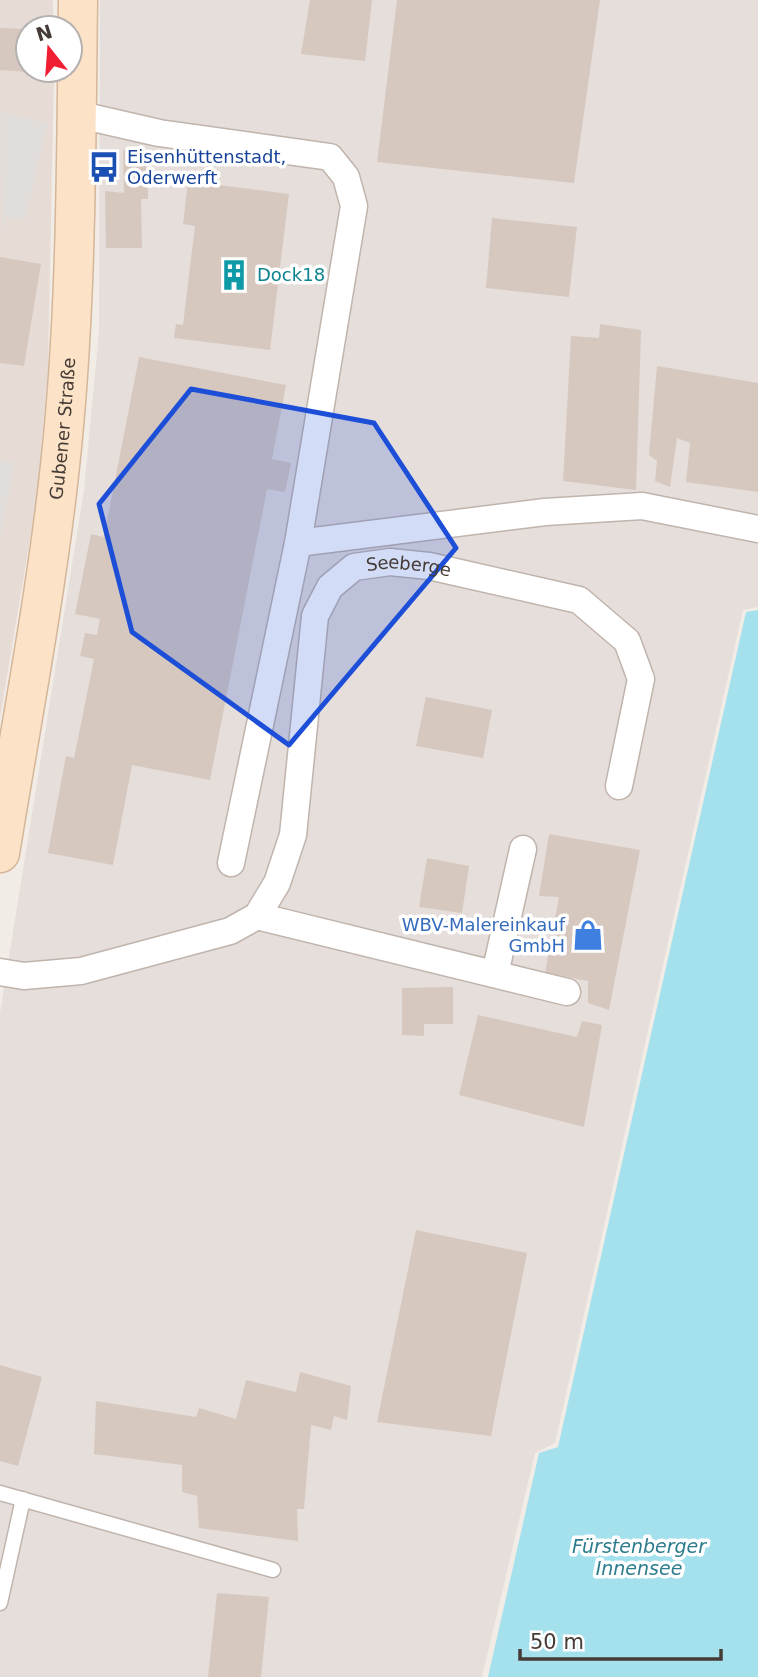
<svg xmlns="http://www.w3.org/2000/svg" width="758" height="1677" viewBox="0 0 758 1677" font-family="'DejaVu Sans',sans-serif">
  <style>
    .residential { fill: #e6dcd5 }
    .industrial { fill: #e5dedb }
    .parking { fill: #e1dddb }
    .water { fill: #a5e1ed }
    .building { fill: #d7c8bf }
    .lines { fill: none; stroke-linecap: round; stroke-linejoin: round }
    .service-casing { stroke: #c0b4ac; stroke-width: 17 }
    .minor-casing { stroke: #c0b4ac; stroke-width: 29 }
    .secondary-casing { stroke: #d4b69a; stroke-width: 41 }
    .service { stroke: #fff; stroke-width: 14 }
    .minor { stroke: #fff; stroke-width: 26 }
    .secondary { stroke: #fce2c6; stroke-width: 38 }
    .marked { fill: #1d4ed8; fill-opacity: 0.2; stroke: #1d4ed8; stroke-width: 5; stroke-linejoin: round }
    .labels { text-anchor: middle; stroke-width: 7; stroke-linejoin: round; paint-order: stroke }
    .transit-label { font-size: 18px; fill: #164399; stroke: #fff; text-anchor: start }
    .culture-label { font-size: 18px; fill: #0d838f; stroke: #fff; text-anchor: start }
    .street-label { font-size: 18px; fill: #453b36; stroke: #fff }
    .shop-label { font-size: 18px; fill: #366cbe; stroke: #fff; text-anchor: end }
    .water-label { font-size: 19px; font-style: italic; fill: #2c7c8d; stroke: #fff }
  </style>
  <rect width="100%" height="100%" fill="#f2ece6"/>
  <path class="residential" d="M0,0H53V28H28V70H54V80L48,367L38,492L0,718Z"/>
  <path class="industrial" d="M100,0H758V607L743,610L555,1443L535,1453L482,1677H0V1013L84,490L99,332Z"/>
  <g class="parking">
    <path d="M0,111L48,123L25,221L5,217L2,233Z"/>
    <path d="M0,461L15,463L0,539Z"/>
  </g>
  <path class="water" d="M758,610V1677H488L539,1453L558,1447L746,612Z"/>
  <g class="building">
    <path d="M310,0H372L365,61L301,54Z"/>
    <path d="M397,0H600L574,183L377,162Z"/>
    <path d="M0,28L28,29V72L0,70Z"/>
    <path d="M123,150H148V199H141L142,248H106L105,191L124,193Z"/>
    <path d="M188,181L289,194L270,350L174,338L176,324L183,325L195,226L183,224Z"/>
    <path d="M492,218L577,227L569,297L486,288Z"/>
    <path d="M0,257L41,264L24,366L0,363Z"/>
    <path d="M600,324L641,330L636,490L563,481L571,336L599,338Z"/>
    <path d="M139,357L286,385L272,459L291,463L285,492L267,489L210,780L132,765L113,865L48,853L66,756L74,758L94,659L80,656L85,633L97,635L100,619L75,614L91,534L104,537Z"/>
    <path d="M657,366L758,383V492L686,482L690,443L677,438L670,487L655,481L657,461L649,455Z"/>
    <path d="M426,697L492,710L483,758L416,746Z"/>
    <path d="M549,834L640,850L609,1010L588,1003V981L545,973L559,897L539,896Z"/>
    <path d="M427,858L469,866L462,913L419,907Z"/>
    <path d="M453,987V1024H424V1036L402,1035V988Z"/>
    <path d="M478,1015L577,1037L582,1021L602,1025L584,1127L459,1095Z"/>
    <path d="M416,1230L527,1253L491,1436L377,1422Z"/>
    <path d="M0,1365L42,1377L18,1466L0,1461Z"/>
    <path d="M300,1372L351,1386L347,1420L334,1416L331,1430L311,1425L304,1509H297L298,1541L199,1528L197,1496L182,1492V1465L94,1454L96,1401L196,1417L199,1408L236,1419L246,1380L296,1392Z"/>
    <path d="M217,1593L269,1597L261,1677H208Z"/>
  </g>
  <g class="lines">
    <defs>
      <g id="service">
        <path d="M0,1493L273,1570"/>
        <path d="M0,1603L23,1499"/>
      </g>
      <g id="minor">
        <path d="M76,114L159,133L330,157L346,177L354,206L298,543L231,863"/>
        <path d="M298,543L545,512L642,506L758,529"/>
        <path d="M257,916L567,992"/>
        <path id="s1" d="M0,972L24,976L81,971L230,931L257,916L277,883L293,835L315,616L330,587L354,567L390,562L429,566L579,600L627,641L641,679L619,786"/>
        <path d="M495,974L523,849"/>
      </g>
      <g id="secondary">
        <path id="s2" d="M0,853C21,724 46,596 60,466C77,311 76,155 78,0"/>
      </g>
    </defs>
    <use href="#service" class="service-casing"/>
    <use href="#minor" class="minor-casing"/>
    <use href="#secondary" class="secondary-casing"/>
    <use href="#service" class="service"/>
    <use href="#minor" class="minor"/>
    <use href="#secondary" class="secondary"/>
  </g>
  <path class="marked" d="M191,389L374,423L456,548L289,745L132,632L99,504Z"/>
  <defs>
    <symbol id="bus-bare" viewBox="-9 -9 18 18"><path d="M-5-6H5V4H4V6H2V4H-2V6H-4V4H-5ZM-3.5-4V0h7V-4ZM-3.5 1.2v1.5H-2V1.2ZM2 1.2v1.5H3.5V1.2Z" fill="#1a4fb4" stroke="#fff" stroke-width="2.5" paint-order="stroke"/></symbol>
    <symbol id="building-bare" viewBox="-9 -9 18 18"><path d="M-4-6H4V6H1V3H-1V6H-4ZM-2.5-4.3h1.7v1.8h-1.7ZM.8-4.3h1.7v1.8H.8ZM-2.5-1h1.7V.8h-1.7ZM.8-1h1.7V.8H.8Z" fill="#0f9aa8" stroke="#fff" stroke-width="2.5" paint-order="stroke"/></symbol>
    <symbol id="shop-bare" viewBox="-9 -9 18 18"><path d="M-5-2.5h2.3a2.7 3.5 0 0 1 5.4 0H5L5.5 6h-11ZM-1.5-2.5h3a1.5 2.3 0 0 0-3 0Z" fill="#3f7fe0" stroke="#fff" stroke-width="2.5" paint-order="stroke"/></symbol>
  </defs>
  <g fill-rule="evenodd">
    <use href="#bus-bare" x="82" y="145" width="44" height="44"/>
    <use href="#building-bare" x="212" y="253" width="44" height="44"/>
    <use href="#shop-bare" x="566" y="913" width="44" height="44"/>
  </g>
  <g class="labels">
    <g class="transit-label">
      <text x="127" y="163">Eisenhüttenstadt,<tspan x="127" dy="21">Oderwerft</tspan></text>
    </g>
    <g class="culture-label">
      <text x="257" y="281">Dock18</text>
    </g>
    <g class="street-label">
      <text dy="6" stroke="none"><textPath href="#s2" startOffset="429">Gubener Straße</textPath></text>
      <text dy="6" stroke="none"><textPath href="#s1" startOffset="695">Seeberge</textPath></text>
    </g>
    <g class="shop-label">
      <text x="565" y="931">WBV-Malereinkauf<tspan x="565" dy="21">GmbH</tspan></text>
    </g>
    <g class="water-label">
      <text x="639" y="1553">Fürstenberger<tspan x="639" dy="22">Innensee</tspan></text>
    </g>
  </g>
  <g transform="translate(49 49) rotate(343)"><circle r="33" fill="#ffffff" stroke="#b5b1af" stroke-width="2"/>
  <path d="M0-5L12 26L0 18L-12 26Z" fill="#f11f33"/>
  <text y="-10" font-size="19" font-weight="bold" text-anchor="middle" fill="#453b36">N</text>
  </g>
  <path d="M520 1649v10h201v-10" fill="none" stroke="#453b36" stroke-width="3.5"/>
  <text x="530" y="1649" font-size="21" fill="#453b36" stroke="#ffffff" stroke-width="5" paint-order="stroke">50 m</text>
</svg>
